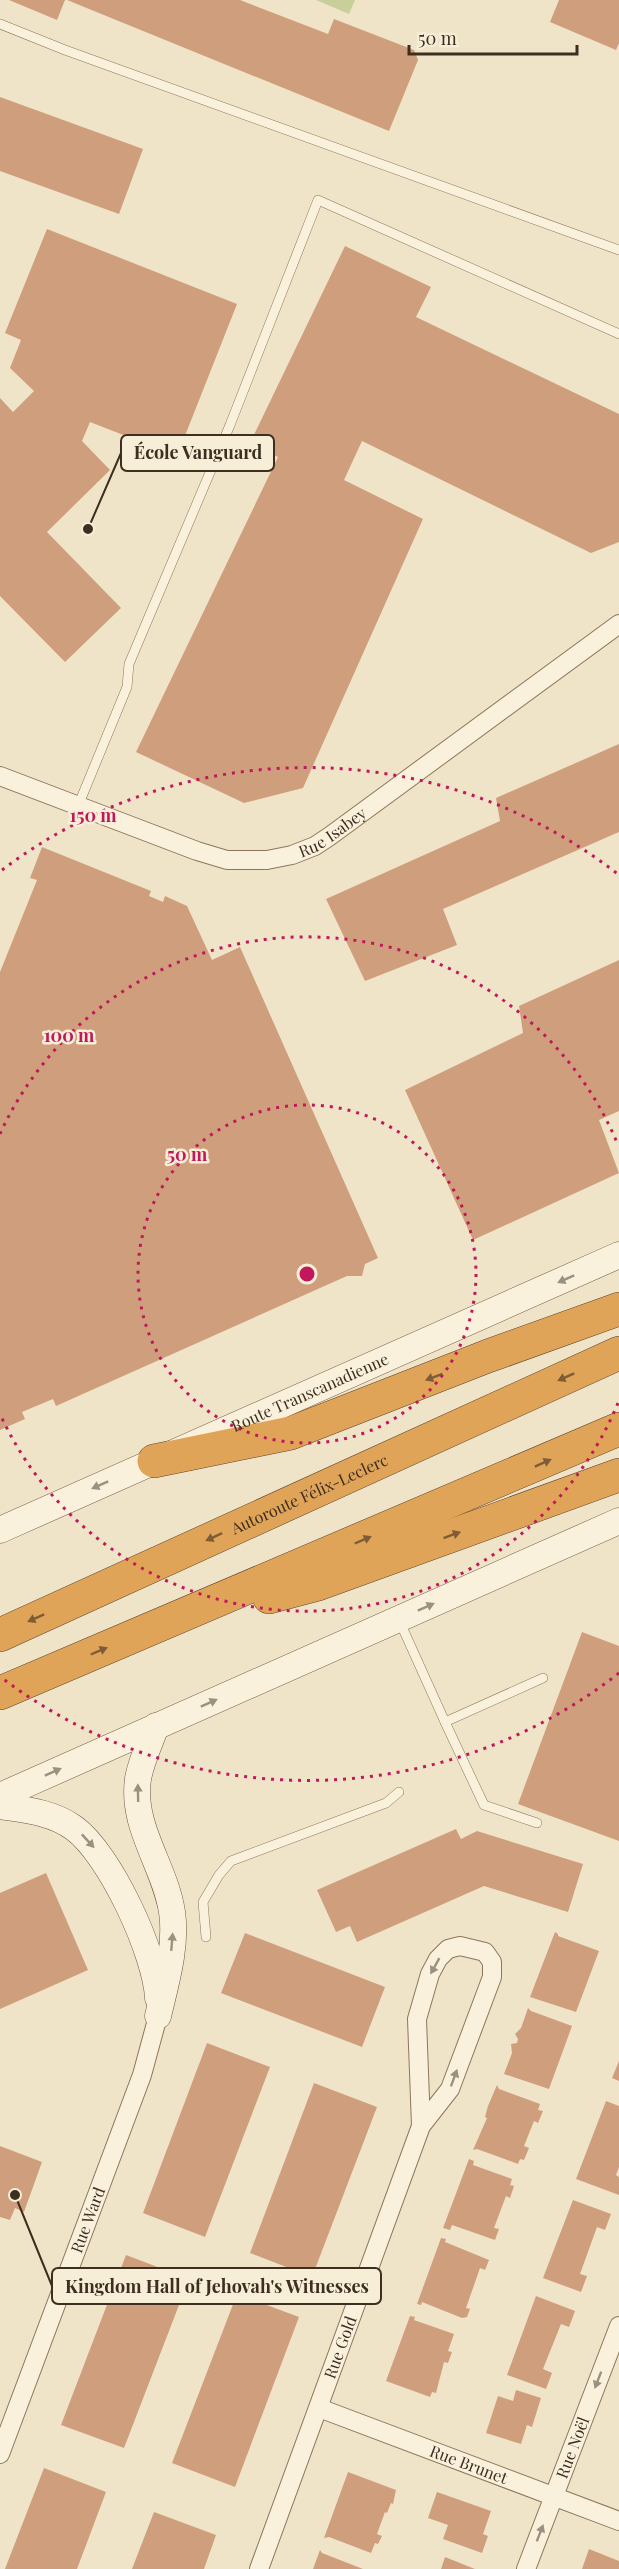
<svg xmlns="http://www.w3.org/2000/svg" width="619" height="2569" viewBox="0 0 619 2569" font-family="'Playfair Display',serif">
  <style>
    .green { fill: #c9cf9b }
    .building { fill: #cf9f7d }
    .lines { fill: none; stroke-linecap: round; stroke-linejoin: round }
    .lane-casing { stroke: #8d765c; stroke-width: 10 }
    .street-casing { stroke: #8d765c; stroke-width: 20 }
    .secondary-casing { stroke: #6f573f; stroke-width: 27 }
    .highway-casing { stroke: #5b4430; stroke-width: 34 }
    .lane { stroke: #faf1dc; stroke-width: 9 }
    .street { stroke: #faf1dc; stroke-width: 18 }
    .secondary { stroke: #faf1dc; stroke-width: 26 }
    .highway { stroke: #e0a458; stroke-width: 33 }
    .oneway { fill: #9c907e }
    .oneway2 { fill: #7e5d36 }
    .ring { fill: none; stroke: #c2185b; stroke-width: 3; stroke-dasharray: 3 6 }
    .labels { text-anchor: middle; stroke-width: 5; stroke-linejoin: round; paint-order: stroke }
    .street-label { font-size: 16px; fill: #3d2e20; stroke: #f7eed8 }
    .centre { fill: #c2185b; stroke: #f7eed8; stroke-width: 3 }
    .ring-label { font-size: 18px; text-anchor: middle; font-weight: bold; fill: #c2185b; stroke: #f7eed8; stroke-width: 5; stroke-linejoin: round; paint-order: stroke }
    .leader { fill: none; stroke: #3d2e20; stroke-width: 2 }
    .callout-dot { fill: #3d2e20; stroke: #f7eed8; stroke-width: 2 }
    .callout { fill: #f7eed8; stroke: #3d2e20; stroke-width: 2 }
    .callout-label { font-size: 18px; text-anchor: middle; font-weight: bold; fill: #3d2e20 }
  </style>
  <rect width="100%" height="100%" fill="#f0e4c8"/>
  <path class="green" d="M316,0H355L349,14Z"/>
  <g class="building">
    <path d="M9,0H65L57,20Z"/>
    <path d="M67,0H240L328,34L334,19L414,50L418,60L389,131Z"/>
    <path d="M559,0H619V43L616,50L550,22Z"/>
    <path d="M0,97L143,149L119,214L0,171Z"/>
    <path d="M47,229L237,304L177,456L90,422L82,441L110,470L47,532L121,608L65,662L0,596V398L13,412L34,391L10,368L21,340L5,333Z"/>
    <path d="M345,246L431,287L416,317L619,414V542L591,553L362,441L344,480L423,519L303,788L244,803L136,752L278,457L250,443Z"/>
    <path d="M619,744V832L443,909L457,945L365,981L326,899L500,821L496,798Z"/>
    <path d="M42,847L151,891L149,896L163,902L165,896L187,906L212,960L240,947L378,1258L365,1264L362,1276H347L56,1406L53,1399L22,1412L25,1419L0,1430V972L37,880L30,878Z"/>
    <path d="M619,960V1111L599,1120L619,1173L473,1240L405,1090L523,1033L519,1006Z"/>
    <path d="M582,1632L619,1646V1841L518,1804Z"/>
    <path d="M456,1829L461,1839L477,1831L583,1864L568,1912L484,1886L357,1942L350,1926L336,1932L317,1890Z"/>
    <path d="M46,1873L88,1970L0,2009V1893Z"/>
    <path d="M555,1932L558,1934V1936L599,1951L576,2012L530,1997Z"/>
    <path d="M245,1933L385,1987L362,2047L221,1993Z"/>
    <path d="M528,2008L531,2011L572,2026L549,2089L504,2074L512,2053L511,2044L517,2043L518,2039L515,2034L521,2028Z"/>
    <path d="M207,2043L270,2067L205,2237L143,2213Z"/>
    <path d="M619,2061V2081L612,2078Z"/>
    <path d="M314,2083L377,2107L312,2277L250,2253Z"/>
    <path d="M497,2085L499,2089L540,2104L538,2110L543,2111L538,2123L534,2121L524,2146L529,2148L524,2160L520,2159L518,2164L477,2149L473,2150L487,2118L485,2117L488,2106Z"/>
    <path d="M606,2101L619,2106V2167L616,2175L619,2177V2195L576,2179Z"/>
    <path d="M0,2146L42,2162L24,2212L15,2208L10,2220L0,2217Z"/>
    <path d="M469,2159L474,2161L473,2165L512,2179L510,2185L514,2186L510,2198L506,2196L494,2228L499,2229L495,2240L452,2225L450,2230L443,2228Z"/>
    <path d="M573,2200L611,2214L605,2230L597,2227L580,2274L587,2276L581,2292L543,2278Z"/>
    <path d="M441,2238L446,2239L445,2242L489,2260L485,2270L480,2268L466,2308L470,2309L467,2317L462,2318L422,2302L421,2305L417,2304Z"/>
    <path d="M126,2255L189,2279L124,2448L61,2425Z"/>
    <path d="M237,2294L299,2317L235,2487L172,2463Z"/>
    <path d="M536,2296L575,2311L569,2327L561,2324L543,2369L552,2373L546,2389L507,2375Z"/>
    <path d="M410,2316L415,2317L414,2320L454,2334L448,2351L452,2352L448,2363L444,2362L436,2393L432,2392L430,2397L386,2381Z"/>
    <path d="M516,2390L541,2398L532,2427L527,2425L521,2444L486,2433L498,2396L513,2401Z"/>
    <path d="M44,2468L106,2492L77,2569H5Z"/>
    <path d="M348,2472L396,2490L393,2504L391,2503L387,2513L385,2512L377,2534L382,2536L378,2544L375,2543L371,2553L329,2537L324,2538Z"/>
    <path d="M437,2492L491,2511L483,2534L488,2536L482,2553L443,2539L448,2525L428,2518Z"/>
    <path d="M154,2512L216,2535L204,2569H132Z"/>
    <path d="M589,2549L619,2561V2569H582Z"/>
    <path d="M320,2550L322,2553L363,2569H313Z"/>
    <path d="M445,2557L475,2569H441Z"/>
  </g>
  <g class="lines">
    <defs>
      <g id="lane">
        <path d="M0,24L65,50L619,250"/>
        <path d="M78,806L127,687L129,664L230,425L318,200L619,334"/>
        <path d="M399,1620L445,1722L543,1678"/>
        <path d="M445,1722L484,1805L537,1823"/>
        <path d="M206,1937L203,1902L219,1875L231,1861L386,1803L399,1792"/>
      </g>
      <g id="street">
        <path id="s1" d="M0,776L197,851L227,860H267L292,855L315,846L330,836L619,624"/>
        <path id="s2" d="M319,2408L619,2521"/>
        <path id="s3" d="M0,2454L142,2075L158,2016"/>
        <path id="s4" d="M259,2569L421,2126L450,2089L492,1977V1962L485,1952L460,1946L448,1949L438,1959L430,1974L417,2019L421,2126"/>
        <path id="s5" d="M526,2569L619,2326"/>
      </g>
      <g id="secondary">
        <path id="s6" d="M0,1530L619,1255"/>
        <path d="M156,1726C150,1743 141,1761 138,1779C131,1827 165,1866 172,1912C177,1946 166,1982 158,2016"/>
        <path d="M0,1796L619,1521"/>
        <path d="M0,1806C26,1810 52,1812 74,1828C110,1854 156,1954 158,1998"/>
      </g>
      <g id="highway">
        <path d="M154,1461L291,1433L488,1356L619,1309"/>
        <path d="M269,1597L318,1584L619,1475"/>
        <path id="s7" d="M0,1635L619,1353"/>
        <path d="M0,1693L619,1429"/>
      </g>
    </defs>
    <use href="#lane" class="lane-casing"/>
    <use href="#street" class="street-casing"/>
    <use href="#secondary" class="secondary-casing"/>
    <use href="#highway" class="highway-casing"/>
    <use href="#lane" class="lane"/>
    <use href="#street" class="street"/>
    <use href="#secondary" class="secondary"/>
    <use href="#highway" class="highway"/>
  </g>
  <defs><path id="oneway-solid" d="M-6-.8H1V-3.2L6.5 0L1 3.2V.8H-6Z" transform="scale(1.5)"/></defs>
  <g class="oneway">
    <use href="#oneway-solid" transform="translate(566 1279) rotate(156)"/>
    <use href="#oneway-solid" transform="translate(100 1485) rotate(156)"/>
    <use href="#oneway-solid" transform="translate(426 1607) rotate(-24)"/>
    <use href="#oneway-solid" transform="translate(209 1703) rotate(-24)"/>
    <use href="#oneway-solid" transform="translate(53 1772) rotate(-24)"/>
    <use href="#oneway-solid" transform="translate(138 1793) rotate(-91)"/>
    <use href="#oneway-solid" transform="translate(88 1841) rotate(47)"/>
    <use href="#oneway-solid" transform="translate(172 1942) rotate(-85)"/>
    <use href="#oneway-solid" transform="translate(435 1966) rotate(119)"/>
    <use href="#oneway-solid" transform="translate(454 2078) rotate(-70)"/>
    <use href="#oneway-solid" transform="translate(598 2380) rotate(111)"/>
    <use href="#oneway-solid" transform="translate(540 2533) rotate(-69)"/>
  </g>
  <g class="oneway2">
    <use href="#oneway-solid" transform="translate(434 1377) rotate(159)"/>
    <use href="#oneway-solid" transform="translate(566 1377) rotate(156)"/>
    <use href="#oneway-solid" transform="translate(543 1463) rotate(-24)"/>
    <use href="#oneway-solid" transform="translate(452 1535) rotate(-20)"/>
    <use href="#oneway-solid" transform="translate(214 1537) rotate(155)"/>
    <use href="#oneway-solid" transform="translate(363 1540) rotate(-23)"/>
    <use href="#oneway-solid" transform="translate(36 1618) rotate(156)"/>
    <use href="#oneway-solid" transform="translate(99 1651) rotate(-23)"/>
  </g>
  <g class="ring">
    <circle cx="307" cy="1274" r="169"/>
    <path d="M618 1403A337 337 0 0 1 0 1414M0 1134A337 337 0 0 1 618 1145"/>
    <path d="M619 1673A506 506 0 0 1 2 1678M2 870A506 506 0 0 1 619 875"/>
  </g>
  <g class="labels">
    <g class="street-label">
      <text dy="6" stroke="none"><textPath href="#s1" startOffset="354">Rue Isabey</textPath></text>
      <text dy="6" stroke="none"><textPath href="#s6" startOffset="339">Route Transcanadienne</textPath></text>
      <text dy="6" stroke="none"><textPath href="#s7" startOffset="340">Autoroute Félix-Leclerc</textPath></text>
      <text dy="6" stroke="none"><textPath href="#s3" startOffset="250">Rue Ward</textPath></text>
      <text dy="6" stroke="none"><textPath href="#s4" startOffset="236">Rue Gold</textPath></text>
      <text dy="6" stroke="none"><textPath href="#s5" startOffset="130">Rue Noël</textPath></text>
      <text dy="6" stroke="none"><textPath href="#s2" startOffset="160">Rue Brunet</textPath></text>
    </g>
  </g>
  <circle cx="307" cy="1274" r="9" class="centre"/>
  <g class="ring-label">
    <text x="93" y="822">150 m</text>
    <text x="69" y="1042">100 m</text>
    <text x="187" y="1161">50 m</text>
  </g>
  <path class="leader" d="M88 529L121 453M15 2195L52 2286"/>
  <g class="callout-dot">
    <circle cx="88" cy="529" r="6"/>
    <circle cx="15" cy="2195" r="6"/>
  </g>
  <g class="callout">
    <rect x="121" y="435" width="153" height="36" rx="6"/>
    <rect x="52" y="2268" width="329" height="36" rx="6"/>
  </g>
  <g class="callout-label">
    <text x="198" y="459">École Vanguard</text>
    <text x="217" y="2293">Kingdom Hall of Jehovah's Witnesses</text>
  </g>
  <path d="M409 45v9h168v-9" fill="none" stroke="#3d2e20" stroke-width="3"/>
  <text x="418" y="45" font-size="18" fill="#3d2e20" stroke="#f7eed8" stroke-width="4.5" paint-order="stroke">50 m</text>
</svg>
